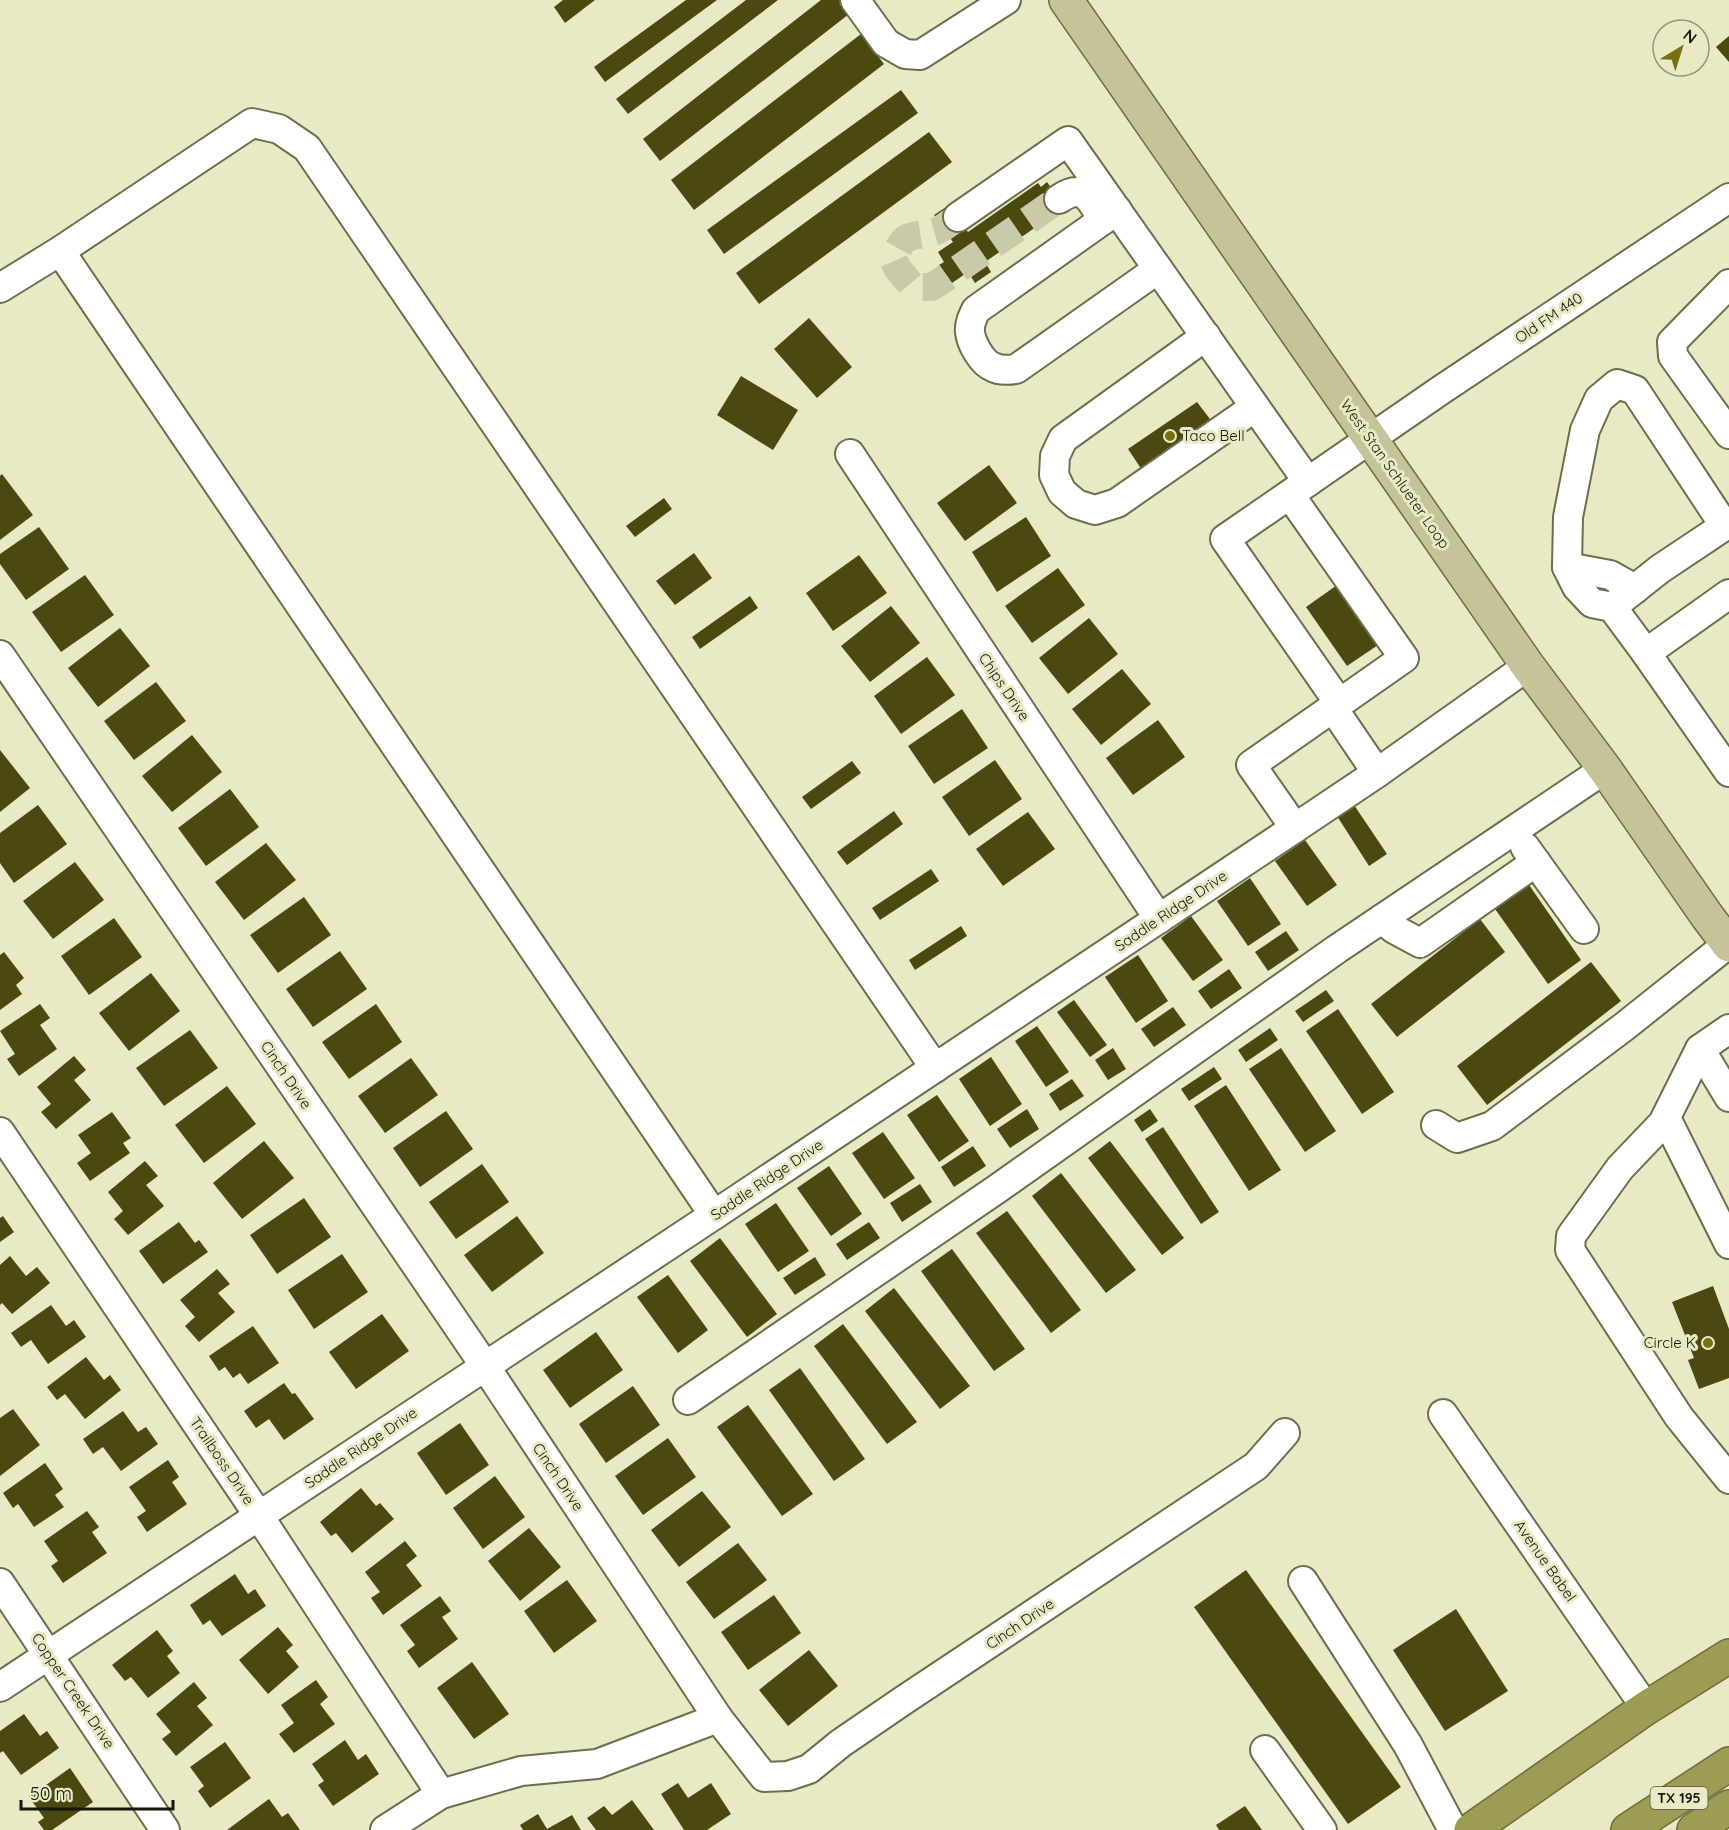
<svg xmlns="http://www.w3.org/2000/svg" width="1729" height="1830" viewBox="0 0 1729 1830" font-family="Quicksand,sans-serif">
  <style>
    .building { fill: #4b4910 }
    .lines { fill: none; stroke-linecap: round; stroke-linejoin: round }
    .minor-tunnel { stroke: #cacaaa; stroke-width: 28; stroke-dasharray: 28 14; stroke-linecap: butt }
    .minor-casing { stroke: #6e6e4f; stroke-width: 32 }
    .major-casing { stroke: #6e6d3a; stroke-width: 36 }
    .highway-casing { stroke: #6e6d3a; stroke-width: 36 }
    .minor { stroke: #fff; stroke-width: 28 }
    .major { stroke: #c4c498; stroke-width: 33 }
    .highway { stroke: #9d9c54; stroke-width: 33 }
    .poi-dot { fill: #747113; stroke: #e9e9c6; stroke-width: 2 }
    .labels { text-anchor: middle; stroke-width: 6; stroke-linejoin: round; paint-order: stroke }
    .shield { fill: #e9e9c6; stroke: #565643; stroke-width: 1.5 }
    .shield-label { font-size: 14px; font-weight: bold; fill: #17170b }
    .street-label { font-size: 15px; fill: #17170b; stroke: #e9e9c6 }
    .poi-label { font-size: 15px; fill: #17170b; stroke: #e9e9c6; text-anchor: start }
  </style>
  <rect width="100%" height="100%" fill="#e9e9c6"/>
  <g class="building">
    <path d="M563,0H595L565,23L554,7Z"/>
    <path d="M686,0H717L605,82L594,67Z"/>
    <path d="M746,0H778L628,114L616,99Z"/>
    <path d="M821,0H839L849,14L660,161L643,139Z"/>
    <path d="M861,34L884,64L694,210L671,180Z"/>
    <path d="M1729,36V62L1716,47Z"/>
    <path d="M901,90L918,113L724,254L707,230Z"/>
    <path d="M929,132L952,162L759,304L736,273Z"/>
    <path d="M1047,182L1065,207L985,262L991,272L975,283L968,272L952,283L939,265L944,262L938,252L953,242L934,215L949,205L968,232L1038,183L1041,187Z"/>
    <path d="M809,318L852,367L817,398L774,349Z"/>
    <path d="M741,376L798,410L773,450L717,415Z"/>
    <path d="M1197,402L1213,423L1142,470L1128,449Z"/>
    <path d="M989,465L1017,503L965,541L937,503Z"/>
    <path d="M2,474L33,515L0,540V476Z"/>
    <path d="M664,498L672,509L635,537L626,526Z"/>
    <path d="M1026,517L1051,556L997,592L972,552Z"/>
    <path d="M39,527L69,569L26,600L0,564V554Z"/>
    <path d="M694,553L712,578L675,605L656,581Z"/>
    <path d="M859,555L887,593L833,631L806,593Z"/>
    <path d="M1058,568L1085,605L1032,643L1005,606Z"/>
    <path d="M85,575L114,615L61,652L32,612Z"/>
    <path d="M1340,583L1381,643L1347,666L1306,607Z"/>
    <path d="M750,596L758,608L700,649L692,637Z"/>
    <path d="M891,606L920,643L870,682L841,646Z"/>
    <path d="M1089,618L1118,654L1068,694L1039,658Z"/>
    <path d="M120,628L150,666L98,707L68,668Z"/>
    <path d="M927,657L955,695L901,734L874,696Z"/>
    <path d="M1122,669L1151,704L1101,745L1072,709Z"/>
    <path d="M156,682L186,721L134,760L104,721Z"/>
    <path d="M962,709L988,748L934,784L908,746Z"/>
    <path d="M1158,720L1185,757L1133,795L1106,758Z"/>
    <path d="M192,735L222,772L172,812L142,776Z"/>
    <path d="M0,750L30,788L0,812Z"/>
    <path d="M995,760L1022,799L969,836L942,797Z"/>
    <path d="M852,761L861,773L811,809L802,797Z"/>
    <path d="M230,789L259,827L206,866L178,828Z"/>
    <path d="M38,805L67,844L14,883L0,863V833Z"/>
    <path d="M1354,805L1387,854L1369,866L1337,816Z"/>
    <path d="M894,811L903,824L847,865L837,852Z"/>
    <path d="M1028,812L1055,849L1003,886L976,849Z"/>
    <path d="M1305,840L1337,885L1307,906L1275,861Z"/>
    <path d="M266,843L296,880L244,920L215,882Z"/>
    <path d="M75,862L104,900L53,939L23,901Z"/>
    <path d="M931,869L939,881L880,920L872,908Z"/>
    <path d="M1250,878L1281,924L1248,946L1217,901Z"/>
    <path d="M1527,882L1581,960L1548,984L1493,906Z"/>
    <path d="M304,897L331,935L278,973L250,935Z"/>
    <path d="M1191,916L1223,960L1193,981L1161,938Z"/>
    <path d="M114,918L142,957L89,995L61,956Z"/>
    <path d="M1480,919L1505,952L1397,1037L1371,1004Z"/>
    <path d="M961,926L967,936L915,970L909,960Z"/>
    <path d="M1286,931L1299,950L1268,971L1255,952Z"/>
    <path d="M340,951L367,989L313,1027L286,989Z"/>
    <path d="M4,952L24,978L16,985L22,994L0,1010V955Z"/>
    <path d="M1138,955L1168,1001L1136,1023L1105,977Z"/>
    <path d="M1591,962L1621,1001L1487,1105L1457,1066Z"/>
    <path d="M1229,969L1242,988L1211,1009L1198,991Z"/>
    <path d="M151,973L180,1011L129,1051L99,1013Z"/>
    <path d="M1326,990L1334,1001L1303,1022L1295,1011Z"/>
    <path d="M1074,1000L1107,1045L1090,1057L1057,1012Z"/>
    <path d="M40,1004L50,1018L40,1025L57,1049L19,1076L7,1059L15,1054L0,1031Z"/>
    <path d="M376,1004L402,1042L349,1079L322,1042Z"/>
    <path d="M1173,1007L1186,1025L1154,1047L1141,1029Z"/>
    <path d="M1338,1009L1394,1092L1362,1114L1306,1031Z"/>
    <path d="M1037,1026L1069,1072L1046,1087L1015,1041Z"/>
    <path d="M1270,1028L1278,1040L1246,1062L1238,1050Z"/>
    <path d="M190,1030L218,1068L164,1106L136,1068Z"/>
    <path d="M1113,1048L1126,1069L1108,1080L1095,1060Z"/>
    <path d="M1281,1048L1336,1131L1305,1152L1249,1069Z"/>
    <path d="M74,1056L86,1070L74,1080L91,1100L56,1129L41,1112L51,1104L37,1087Z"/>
    <path d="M991,1057L1022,1104L990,1126L959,1079Z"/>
    <path d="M411,1058L438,1095L385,1133L358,1096Z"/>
    <path d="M1214,1067L1222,1079L1189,1101L1181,1089Z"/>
    <path d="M1072,1079L1084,1096L1060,1111L1049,1094Z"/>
    <path d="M1226,1085L1281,1170L1249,1191L1194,1106Z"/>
    <path d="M227,1086L256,1124L204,1163L175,1125Z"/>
    <path d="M937,1095L969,1141L939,1162L907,1115Z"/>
    <path d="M1027,1109L1039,1129L1010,1148L997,1129Z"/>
    <path d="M1150,1109L1158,1121L1142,1132L1134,1120Z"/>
    <path d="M446,1111L473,1149L420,1187L393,1148Z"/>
    <path d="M112,1112L131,1138L123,1143L130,1153L90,1181L77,1163L91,1153L78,1135Z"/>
    <path d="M1163,1127L1219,1212L1201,1224L1145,1139Z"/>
    <path d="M883,1132L915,1178L884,1199L852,1153Z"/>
    <path d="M264,1141L294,1178L242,1219L213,1183Z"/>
    <path d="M1110,1141L1184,1238L1162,1255L1088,1158Z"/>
    <path d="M973,1146L986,1166L954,1187L941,1167Z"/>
    <path d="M145,1161L158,1176L146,1185L164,1206L128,1235L114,1219L123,1211L108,1192Z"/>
    <path d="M482,1164L509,1202L456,1239L429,1202Z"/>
    <path d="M829,1166L862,1214L831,1236L797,1188Z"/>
    <path d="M1061,1173L1136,1270L1106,1293L1032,1196Z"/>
    <path d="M920,1184L932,1202L902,1222L890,1203Z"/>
    <path d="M304,1198L331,1237L277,1274L250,1235Z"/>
    <path d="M776,1203L809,1251L778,1272L745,1224Z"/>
    <path d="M1007,1211L1081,1310L1051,1333L976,1233Z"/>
    <path d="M3,1216L14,1232L0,1242V1218Z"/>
    <path d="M517,1216L544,1253L492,1292L464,1255Z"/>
    <path d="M179,1222L195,1243L199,1240L208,1252L163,1284L139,1251Z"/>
    <path d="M869,1222L880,1238L847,1260L836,1244Z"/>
    <path d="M720,1238L777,1314L747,1337L690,1261Z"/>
    <path d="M952,1249L1025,1349L994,1371L921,1271Z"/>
    <path d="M342,1254L368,1292L314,1329L288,1290Z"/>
    <path d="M10,1256L26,1276L37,1267L50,1283L12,1314L2,1303L0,1305V1265Z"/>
    <path d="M815,1257L826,1275L795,1295L783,1278Z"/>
    <path d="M217,1269L230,1284L218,1293L235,1312L199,1342L185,1326L195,1317L180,1300Z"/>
    <path d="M668,1275L708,1330L678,1353L637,1297Z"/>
    <path d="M1713,1286L1729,1329V1378L1699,1389L1688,1360L1694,1358L1672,1302Z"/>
    <path d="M894,1288L970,1386L940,1409L865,1311Z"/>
    <path d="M51,1305L66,1326L74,1320L86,1337L48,1364L31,1340L21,1347L11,1333Z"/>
    <path d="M382,1314L409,1351L356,1389L329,1352Z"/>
    <path d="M843,1324L917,1422L887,1444L814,1346Z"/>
    <path d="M253,1326L279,1363L248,1384L240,1373L233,1378L225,1367L219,1371L209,1356Z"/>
    <path d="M596,1332L623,1370L570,1408L543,1370Z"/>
    <path d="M86,1357L104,1380L110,1375L121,1390L85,1419L65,1394L57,1400L47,1387Z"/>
    <path d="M800,1368L865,1459L834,1481L769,1390Z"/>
    <path d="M284,1383L292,1394L295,1393L314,1419L284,1440L269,1419L256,1428L244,1411Z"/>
    <path d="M633,1386L660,1425L606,1463L579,1424Z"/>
    <path d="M748,1405L813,1494L782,1516L717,1427Z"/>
    <path d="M13,1409L40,1445L0,1476V1418Z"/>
    <path d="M123,1411L138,1432L146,1427L158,1444L121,1471L103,1447L93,1454L83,1439Z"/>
    <path d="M460,1423L489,1465L446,1495L417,1453Z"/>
    <path d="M668,1438L696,1477L643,1515L615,1476Z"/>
    <path d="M168,1460L179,1477L172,1482L187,1504L147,1532L137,1517L146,1511L129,1487Z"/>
    <path d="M45,1463L63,1489L55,1495L64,1507L34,1527L18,1504L13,1508L3,1493Z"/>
    <path d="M495,1476L525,1517L483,1549L453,1508Z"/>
    <path d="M361,1488L376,1506L380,1503L394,1519L352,1553L336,1533L331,1536L320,1522Z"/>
    <path d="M702,1491L731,1527L679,1567L651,1530Z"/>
    <path d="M87,1511L99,1527L92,1532L107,1553L63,1583L51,1566L58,1561L44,1541Z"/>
    <path d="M529,1528L561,1567L520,1601L488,1561Z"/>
    <path d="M405,1541L417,1556L406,1565L422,1586L383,1615L371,1598L380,1592L365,1572Z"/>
    <path d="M738,1543L767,1580L714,1619L686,1582Z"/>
    <path d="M1246,1570L1401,1787L1348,1824L1194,1607Z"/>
    <path d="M235,1574L248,1594L255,1589L266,1606L222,1636L210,1620L203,1625L190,1605Z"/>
    <path d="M567,1580L597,1621L554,1653L524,1611Z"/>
    <path d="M774,1595L801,1633L748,1670L721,1632Z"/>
    <path d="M440,1596L451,1611L442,1617L458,1639L419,1668L407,1651L415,1645L400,1625Z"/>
    <path d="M1456,1609L1508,1691L1445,1731L1393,1650Z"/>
    <path d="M278,1627L293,1645L286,1651L299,1667L268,1694L239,1660Z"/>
    <path d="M157,1630L173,1651L167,1656L180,1673L148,1698L131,1677L125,1681L112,1665Z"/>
    <path d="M809,1650L838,1686L788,1726L759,1690Z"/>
    <path d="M472,1662L509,1714L474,1739L437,1688Z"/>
    <path d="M316,1680L328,1697L320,1704L335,1724L294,1753L279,1734L294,1723L281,1705Z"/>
    <path d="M194,1682L207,1698L197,1706L213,1725L176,1756L162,1739L171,1732L156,1714Z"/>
    <path d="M24,1714L40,1736L47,1731L59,1748L21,1775L3,1751L0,1753V1731Z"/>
    <path d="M345,1740L358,1760L366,1754L379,1774L333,1806L318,1785L324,1781L312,1764Z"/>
    <path d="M225,1742L251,1778L210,1808L198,1791L204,1786L190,1767Z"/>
    <path d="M70,1768L93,1802L52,1830H44L38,1822L44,1818L29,1797Z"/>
    <path d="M678,1783L688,1798L711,1783L731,1814L707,1830H684L661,1794Z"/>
    <path d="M269,1799L282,1817L288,1813L300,1830H227Z"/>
    <path d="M632,1800L654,1830H596L587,1818L604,1806L612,1815Z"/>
    <path d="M1245,1806L1262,1830H1219L1216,1825Z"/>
    <path d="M538,1814L547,1829L572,1815L581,1830H523L520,1825Z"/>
  </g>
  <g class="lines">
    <path class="minor-tunnel" d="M958,217C950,222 942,230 933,232C908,239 906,230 893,259L897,268L913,287H931L938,283L1059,199"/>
    <defs>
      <g id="minor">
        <path d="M855,0L886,43L905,54L920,55L1006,0"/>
        <path d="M1059,199C1084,182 1090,199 1103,220"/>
        <path d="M1117,210L976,310C973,316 969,324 970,332C971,343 982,363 993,367C1000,371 1009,370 1016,369L1158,269"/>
        <path d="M958,217L1068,141L1308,482"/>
        <path d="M60,251L714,1215"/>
        <path d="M1729,284L1672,342L1673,356L1729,434"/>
        <path d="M0,288L60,251L252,123L279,129L307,148L935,1068"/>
        <path d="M1206,336L1063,439L1055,456L1054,475L1062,492L1076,504L1095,510L1117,503L1255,407"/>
        <path d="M850,454L1159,919"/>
        <path d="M1290,495L1404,658L1251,765L1295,828"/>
        <path d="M1567,567L1610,575L1635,589"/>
        <path d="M1729,594L1646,653L1729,772"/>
        <path d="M1612,607L1660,569L1729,523"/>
        <path d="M1646,653L1612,607L1592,603L1577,587L1567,567L1568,517L1585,430L1599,399L1617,384L1635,390L1724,525"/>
        <path d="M0,655L485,1366L718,1718L764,1777L788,1776L809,1769L841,1743L904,1700L1256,1466L1285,1433"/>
        <path d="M1339,703L1225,539L1441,390L1729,198"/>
        <path d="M1333,708L1377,773"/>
        <path d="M1525,847L1584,929"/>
        <path d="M1382,919L1394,929L1420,943L1536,862"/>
        <path d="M1729,1029L1700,1049L1663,1123L1620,1168L1571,1236L1570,1250L1679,1417L1729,1479"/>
        <path d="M1700,1049L1729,1097"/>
        <path d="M1666,1118L1729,1244"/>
        <path d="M1436,1125L1457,1138L1492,1126L1625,1026L1728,944"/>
        <path d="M0,1132L259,1516L441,1794"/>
        <path d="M688,1400L997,1189L1337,949L1605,769"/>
        <path d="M1443,1414L1646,1708"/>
        <path d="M1303,1581L1408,1745L1453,1830"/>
        <path d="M0,1583L165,1830"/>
        <path d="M0,1687L714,1215L1295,828L1377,773L1528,666"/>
        <path d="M1265,1750L1322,1830"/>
        <path d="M385,1830L441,1794L521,1771L597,1764L718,1718"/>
      </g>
      <path id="major" d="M1066,0L1528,666L1605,769L1707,916L1729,945"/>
      <g id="highway">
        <path d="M1471,1830L1646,1708L1729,1656"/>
        <path d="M1628,1830L1729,1764"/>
        <path d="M1694,1830L1729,1807"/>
      </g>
    </defs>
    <use href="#minor" class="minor-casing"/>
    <use href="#major" class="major-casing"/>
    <use href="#highway" class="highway-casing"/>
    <use href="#minor" class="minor"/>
    <use href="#major" class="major"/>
    <use href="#highway" class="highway"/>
  </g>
  <g class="poi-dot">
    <circle cx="1170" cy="436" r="6"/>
    <circle cx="1708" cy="1343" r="6"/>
  </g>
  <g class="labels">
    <rect class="shield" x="1650.5" y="1787" width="57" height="22" rx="4.5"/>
    <g class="shield-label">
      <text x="1679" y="1803">TX 195</text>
    </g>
    <g class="street-label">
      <text transform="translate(1549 318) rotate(-34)" y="5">Old FM 440</text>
      <text transform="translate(1395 474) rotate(55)" y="5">West Stan Schlueter Loop</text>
      <text transform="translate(1004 687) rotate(56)" y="5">Chips Drive</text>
      <text transform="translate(1171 911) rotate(-34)" y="5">Saddle Ridge Drive</text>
      <text transform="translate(286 1075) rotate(56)" y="5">Cinch Drive</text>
      <text transform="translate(767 1180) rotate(-34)" y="5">Saddle Ridge Drive</text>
      <text transform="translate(361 1448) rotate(-34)" y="5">Saddle Ridge Drive</text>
      <text transform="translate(222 1461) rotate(56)" y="5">Trailboss Drive</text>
      <text transform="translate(558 1477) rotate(56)" y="5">Cinch Drive</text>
      <text transform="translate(1545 1561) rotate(55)" y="5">Avenue Babel</text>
      <text transform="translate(1020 1624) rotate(-34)" y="5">Cinch Drive</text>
      <text transform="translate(73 1691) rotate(56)" y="5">Copper Creek Drive</text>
    </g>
    <g class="poi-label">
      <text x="1182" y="441">Taco Bell</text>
      <text x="1696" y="1348" text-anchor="end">Circle K</text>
    </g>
  </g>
  <g transform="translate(1681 48) rotate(38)"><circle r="28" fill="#e9e9c6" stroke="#95957b" stroke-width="1.5"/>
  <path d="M0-4.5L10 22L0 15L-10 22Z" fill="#747113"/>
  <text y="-9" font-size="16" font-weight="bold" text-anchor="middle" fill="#17170b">N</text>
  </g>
  <path d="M21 1800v9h152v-9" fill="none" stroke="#17170b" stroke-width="3"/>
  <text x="30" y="1800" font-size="18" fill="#17170b" stroke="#e9e9c6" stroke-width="4.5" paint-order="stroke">50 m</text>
</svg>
